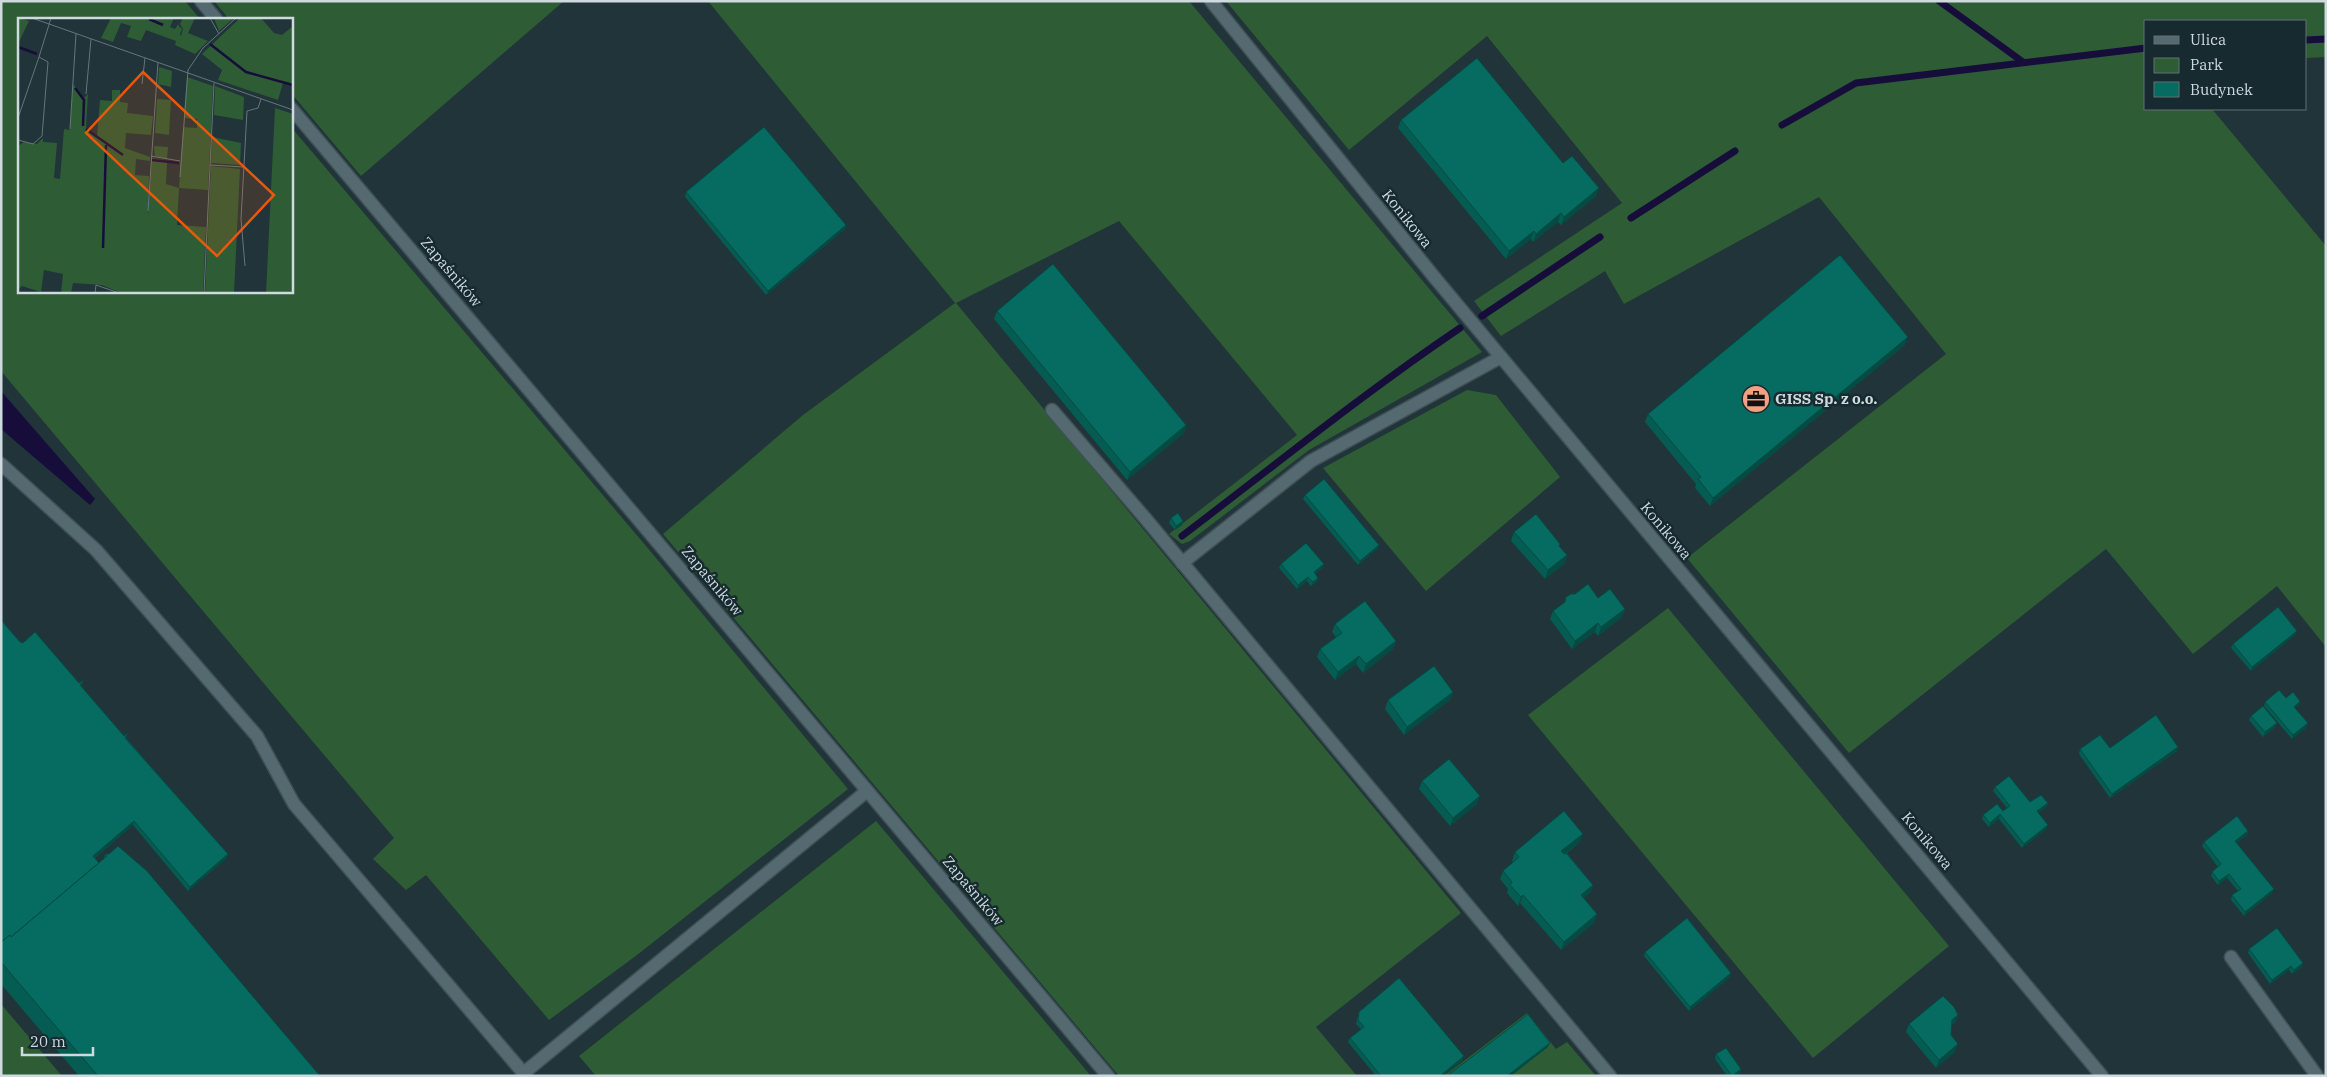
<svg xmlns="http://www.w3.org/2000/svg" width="2327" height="1077" viewBox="0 0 2327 1077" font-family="'IBM Plex Serif',serif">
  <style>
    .green { fill: #2e5d35 }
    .water { fill: #170d3b }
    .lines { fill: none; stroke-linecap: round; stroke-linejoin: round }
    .stream { stroke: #170d3b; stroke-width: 7 }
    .lane-casing { stroke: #3f5055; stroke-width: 15 }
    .street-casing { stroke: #3f5055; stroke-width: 15 }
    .lane { stroke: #546a70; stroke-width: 12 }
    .street { stroke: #546a70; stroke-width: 12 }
    .wall { fill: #055c53 }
    .shaded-wall { fill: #044b43 }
    .building { fill: #066b60; stroke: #044b43 }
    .labels { text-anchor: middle; stroke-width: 5; stroke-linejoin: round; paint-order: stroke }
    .street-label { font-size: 15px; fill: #cedade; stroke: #162a2f }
    .poi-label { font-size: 15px; font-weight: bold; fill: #cedade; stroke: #162a2f; text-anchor: start }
    .inset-river { fill: none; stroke: #170d3b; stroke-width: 2.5 }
    .inset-road { fill: none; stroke: #66767b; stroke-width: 1 }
    .view { fill: #e8590c; fill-opacity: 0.15; stroke: #e8590c; stroke-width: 2.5 }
    .inset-edge { fill: none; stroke: #cedade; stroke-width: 2.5 }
  </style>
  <rect width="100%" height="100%" fill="#203439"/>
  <g class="green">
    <path d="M1,1H185L200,19H19V291H291V127L646,546L848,789L637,955L549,1020L426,875L406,890L373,859L394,838L1,371Z"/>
    <path d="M214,1H564L361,176L291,93V19H229Z"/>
    <path d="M708,1H1189L1482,352L1309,450L1190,541L1182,544L1169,534L1297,435L1119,221L956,303L1461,913L1316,1027L1357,1076H1119L663,534L803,415L955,303Z"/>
    <path d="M1226,1H2326V57L2306,58V21H2146V109H2212L2326,246V647L2277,586L2193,654L2106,549L1849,753L1687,558L1946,354L1819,197L1624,304L1605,271L1501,336L1474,301L1622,203L1487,36L1349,150Z"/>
    <path d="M1467,390L1496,395L1560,477L1426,591L1323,468Z"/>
    <path d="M1668,608L1949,946L1813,1058L1528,715Z"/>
    <path d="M876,821L1091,1076H596L579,1056Z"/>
    <path d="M1,1004L62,1076H1Z"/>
    <path d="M1527,1013L1556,1049L1567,1042L1596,1076H1444Z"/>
  </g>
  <path class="water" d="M1,391L95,499L90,505L1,429Z"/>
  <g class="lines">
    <g class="stream">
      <path d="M1939,1L2023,62"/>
      <path d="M2306,40L2326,39"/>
      <path d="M1782,125L1856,83L2146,48"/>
      <path d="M1631,218L1735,151"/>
      <path d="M1482,316L1600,237"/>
      <path d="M1182,536C1274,466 1364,393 1460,328"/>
    </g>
    <defs>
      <g id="lane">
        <path d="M1211,1L1435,278"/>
        <path d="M1052,410L1145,518L1610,1076"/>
        <path d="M1,464L96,550L257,736L294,804L526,1076"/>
        <path d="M1182,563L1311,461L1501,357"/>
        <path d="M2231,957L2317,1076"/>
        <path d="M525,1072L867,791"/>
      </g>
      <g id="street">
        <path d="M201,1L216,19"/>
        <path d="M291,108L1108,1076"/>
        <path d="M1435,278L2102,1076"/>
      </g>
    </defs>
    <use href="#lane" class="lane-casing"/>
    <use href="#street" class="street-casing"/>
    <use href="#lane" class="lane"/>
    <use href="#street" class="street"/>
  </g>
  <g class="wall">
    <path d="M1401,120L1563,163L1596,196L1561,225L1558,222L1533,242L1531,239L1506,259L1398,128Z"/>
    <path d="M686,192L846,225L845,229L766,295L685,197Z"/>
    <path d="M997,311L1186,425L1184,433L1127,480L994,319Z"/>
    <path d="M1905,345L1710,506L1695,488L1696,484L1645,422L1648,414Z"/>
    <path d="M1305,495L1379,545L1377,549L1358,565L1303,499Z"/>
    <path d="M1171,518L1183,521L1182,525L1175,530L1169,523Z"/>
    <path d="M1514,532L1560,547L1567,555L1564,564L1545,579L1511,541Z"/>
    <path d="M1281,564H1324L1322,568L1315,574L1318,578L1317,582L1311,586L1307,581L1297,589L1279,568Z"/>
    <path d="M1566,597L1598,598L1625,609L1622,617L1598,636L1595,632L1572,649L1550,619L1553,611L1564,603Z"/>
    <path d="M1,620L20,642L79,683L84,680L81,686L124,736L127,737L126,738L228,854L226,859L188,891L133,825L95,858L99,863L104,859L105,854L320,1076H79L1,984Z"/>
    <path d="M1335,624L1396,641L1393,649L1363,673L1356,664L1335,680L1317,657L1320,649L1336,637L1332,632Z"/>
    <path d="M2297,631L2295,635L2251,671L2231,648L2233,644Z"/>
    <path d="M1453,692L1450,700L1404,735L1385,709L1388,700Z"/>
    <path d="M2286,698L2300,701L2299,705L2295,708L2306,728L2292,739L2264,706L2265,702Z"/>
    <path d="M2251,716L2277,723L2275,727L2263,737L2249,720Z"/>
    <path d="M2110,748L2177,751L2110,798L2079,754L2080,749Z"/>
    <path d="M1422,781L1477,804L1450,826L1419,789Z"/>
    <path d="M1995,787L2030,802L2048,803L2046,807L2038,813L2046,829L2022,848L1999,819L1989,827L1982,819L1983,815L2003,811L2007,808L1993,791Z"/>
    <path d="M2248,831L2247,835L2236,843L2272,893L2244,916L2231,900L2232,895L2238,891L2227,878L2218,885L2211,876L2212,872L2218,867L2202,846L2204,842Z"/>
    <path d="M1580,842L1567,853L1593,885L1590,893L1584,898L1597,914L1594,923L1561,950L1520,903L1518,906L1507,893L1508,889L1500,879L1503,871L1513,862L1512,861L1515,852Z"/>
    <path d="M2249,949L2302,967L2292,974L2289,970L2270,984L2248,953Z"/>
    <path d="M1645,952L1730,977L1689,1011L1644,956Z"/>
    <path d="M1359,1012L1463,1060L1444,1076H1376L1348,1042L1350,1038L1361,1029L1356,1024Z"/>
    <path d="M1958,1015L1955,1023L1951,1026V1035L1955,1052L1936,1068L1906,1032L1909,1024Z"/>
    <path d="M1716,1054L1741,1069L1740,1074L1736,1076H1727L1715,1059Z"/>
  </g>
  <g class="shaded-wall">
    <path d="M1599,188L1596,196L1561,225L1564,217Z"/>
    <path d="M1561,213L1558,222L1533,242L1536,234Z"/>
    <path d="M846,225L845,229L766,295L768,291Z"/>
    <path d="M1534,231L1531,239L1506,259L1509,251Z"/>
    <path d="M1908,337L1905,345L1710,506L1713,498Z"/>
    <path d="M1186,425L1184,433L1127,480L1130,472Z"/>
    <path d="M1183,521L1182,525L1175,530L1176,526Z"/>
    <path d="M1379,545L1377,549L1358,565L1360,561Z"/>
    <path d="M1567,555L1564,564L1545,579L1548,570Z"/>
    <path d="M1324,564L1322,568L1312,576L1314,572Z"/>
    <path d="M1308,577L1307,581L1297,589L1298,585Z"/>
    <path d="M1318,578L1317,582L1311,586L1313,582Z"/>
    <path d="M1625,609L1622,617L1598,636L1601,627Z"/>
    <path d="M1598,623L1595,632L1572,649L1575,641Z"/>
    <path d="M2297,631L2295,635L2251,671L2252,667Z"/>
    <path d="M1396,641L1393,649L1363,673L1366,664Z"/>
    <path d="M1359,656L1356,664L1335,680L1338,672Z"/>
    <path d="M1453,692L1450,700L1404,735L1407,727Z"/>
    <path d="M2300,701L2299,705L2292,711L2294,707Z"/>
    <path d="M2277,723L2275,727L2263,737L2265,732Z"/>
    <path d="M2308,723L2306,728L2292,739L2293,735Z"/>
    <path d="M2178,747L2177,751L2110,798L2112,794Z"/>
    <path d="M1480,796L1477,804L1450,826L1453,818Z"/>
    <path d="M2048,803L2046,807L2035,815L2037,811Z"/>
    <path d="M2000,814L1999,819L1989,827L1990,823Z"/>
    <path d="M134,821L133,825L92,860L93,856Z"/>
    <path d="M2048,825L2046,829L2022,848L2024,844Z"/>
    <path d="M2248,831L2247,835L2233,845L2235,841Z"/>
    <path d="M1583,834L1580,842L1558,859L1561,851Z"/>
    <path d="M228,854L226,859L188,891L190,887Z"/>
    <path d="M2229,874L2227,878L2218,885L2219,881Z"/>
    <path d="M1593,885L1590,893L1578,903L1581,895Z"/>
    <path d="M2274,889L2272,893L2244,916L2245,912Z"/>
    <path d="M1523,895L1520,903L1518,906L1521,897Z"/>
    <path d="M1597,914L1594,923L1561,950L1564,942Z"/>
    <path d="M2303,963L2302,967L2292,974L2294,970Z"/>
    <path d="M2291,966L2289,970L2270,984L2272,980Z"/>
    <path d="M1731,973L1730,977L1689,1011L1690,1007Z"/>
    <path d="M1958,1015L1955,1023L1949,1028L1952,1020Z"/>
    <path d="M1550,1043L1548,1047L1511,1076H1507Z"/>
    <path d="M1958,1044L1955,1052L1936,1068L1939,1060Z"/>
    <path d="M1464,1056L1463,1060L1444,1076H1440Z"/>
    <path d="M1741,1069L1740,1074L1736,1076H1732Z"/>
  </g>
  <g class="building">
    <path d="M1477,58L1563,163L1572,156L1599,188L1564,217L1561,213L1536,234L1534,231L1509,251L1401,120Z"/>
    <path d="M764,127L846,225L768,291L686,192Z"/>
    <path d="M1840,255L1908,337L1713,498L1698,479L1701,477L1648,414Z"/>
    <path d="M1053,264L1186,425L1130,472L997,311Z"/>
    <path d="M1324,479L1379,545L1360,561L1305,495Z"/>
    <path d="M1178,513L1183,521L1176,526L1171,518Z"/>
    <path d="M1536,514L1560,544L1559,546L1567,555L1548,570L1514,532Z"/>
    <path d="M1306,543L1324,564L1314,572L1318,578L1313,582L1308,577L1298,585L1281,564Z"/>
    <path d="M1588,584L1598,598L1610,589L1625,609L1601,627L1598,623L1575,641L1553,611L1565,602L1566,597L1571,594H1575Z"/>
    <path d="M1365,601L1396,641L1366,664L1359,656L1338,672L1320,649L1342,633L1335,624Z"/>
    <path d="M2278,607L2297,631L2252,667L2233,644Z"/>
    <path d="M1,620L20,642L23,643L35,632L79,683L84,680L80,685L124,736L128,733L125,738L228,854L190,887L134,821L93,856L99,863L11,937L10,935L1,942Z"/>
    <path d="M1434,666L1453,692L1407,727L1388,700Z"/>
    <path d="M2279,690L2286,698L2293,692L2300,701L2294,707L2308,723L2293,735L2265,702Z"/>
    <path d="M2263,706L2277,723L2265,732L2251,716Z"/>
    <path d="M2156,715L2178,747L2112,794L2080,749L2100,735L2110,748Z"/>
    <path d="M1449,759L1480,796L1453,818L1422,781Z"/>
    <path d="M2009,776L2030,802L2041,795L2048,803L2037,811L2048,825L2024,844L2000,814L1990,823L1983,815L1997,804L2003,811L2010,806L1995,787Z"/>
    <path d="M1564,811L1583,834L1561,851L1564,854L1566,853L1593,885L1581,895L1597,914L1564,942L1523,895L1521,897L1510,885L1512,882L1503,871L1519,857L1515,852Z"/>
    <path d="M2237,816L2248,831L2235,841L2274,889L2245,912L2232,895L2241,889L2229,874L2219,881L2212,872L2221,864L2204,842Z"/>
    <path d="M118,846L147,871L320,1076H98L1,962V942L10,935L11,937L107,856L105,854H109Z"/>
    <path d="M1687,918L1731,973L1690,1007L1645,952Z"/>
    <path d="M2277,928L2303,963L2294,970L2291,966L2272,980L2249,949Z"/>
    <path d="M1399,978L1464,1056L1440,1076H1381L1350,1038L1364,1027L1358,1020L1359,1012Z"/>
    <path d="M1943,996L1954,1007L1958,1015L1952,1020L1951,1035L1958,1044L1939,1060L1909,1024Z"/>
    <path d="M1528,1014L1550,1043L1507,1076H1447Z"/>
    <path d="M1726,1048L1741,1069L1732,1076L1716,1054Z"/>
  </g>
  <defs>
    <symbol id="office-disc" viewBox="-11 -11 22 22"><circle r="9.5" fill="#f2a07f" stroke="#162a2f"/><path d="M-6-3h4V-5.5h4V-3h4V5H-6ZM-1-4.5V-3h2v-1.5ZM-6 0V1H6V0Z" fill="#111"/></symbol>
  </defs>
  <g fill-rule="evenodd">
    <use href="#office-disc" x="1740" y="383" width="32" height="32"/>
  </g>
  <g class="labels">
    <g class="street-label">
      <text transform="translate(1407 219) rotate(51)" y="5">Konikowa</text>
      <text transform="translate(451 272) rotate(50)" y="5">Zapaśników</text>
      <text transform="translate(1666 531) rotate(50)" y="5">Konikowa</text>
      <text transform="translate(712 581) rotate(50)" y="5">Zapaśników</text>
      <text transform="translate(1927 841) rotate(50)" y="5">Konikowa</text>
      <text transform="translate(973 891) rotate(50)" y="5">Zapaśników</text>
    </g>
    <g class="poi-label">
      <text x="1775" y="404">GISS Sp. z o.o.</text>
    </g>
  </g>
  <g transform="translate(18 18)">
    <rect width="275" height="275" fill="#203439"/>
    <path d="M0,0L11,3L0,26ZM93,0H156L152,9L157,11L164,0L160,7L164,11L162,16L163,18L165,11L162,6L165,0H177L170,15L190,23L177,36L157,27L158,23L128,12L123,23L109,19L113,8L103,5L95,24L83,20ZM196,0H216L201,13ZM222,0H243L256,15L264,17L275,8V67L265,65L260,82L200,62L204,52L184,36ZM141,49L154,53L153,69L140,66ZM169,59L195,68L190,172L161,170L159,207L188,209L185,275H103L84,267L55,265L53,275H43L45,256L26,252L23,274L4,268L0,271V128L6,124L19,126L25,120V124L39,125L36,160L42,161L46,111L52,112L55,66L66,80L70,76L68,109L79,119L82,82L94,83V72H102V84L110,85L109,95L135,98L133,117L108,115L107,130L132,139V143L118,141L117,157L131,158L130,200L134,140L161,145H149L148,166L161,170L165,109L179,110V101L166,100V96ZM197,68L226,79L225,102L196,97ZM139,81L153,82L151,117L137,115ZM257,90L275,96V275H248ZM194,119L223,125L222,147L193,145ZM136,128L150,129L149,141L137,138ZM193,148L222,151L216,275H187Z" fill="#2e5d35"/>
    <path class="inset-river" d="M131,1L145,7M192,26L228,54L275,67M0,29L19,36M57,70L66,82L65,108M68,111L105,137M134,142L161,145M85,230L88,127"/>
    <path class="inset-road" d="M14,0L275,92M192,0L201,16M124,66L127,40M68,76L73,21M0,100L21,39M52,111L58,16M0,122L15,126L24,118L30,44L21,39L33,0M133,138L162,143M192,147L226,149M162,159L170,52L185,30L218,0M130,193L140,44M227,248L223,201L229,93L240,90L243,81M77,275L78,267L101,275M186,275L196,65"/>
    <path class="view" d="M125,54L256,177L199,238L68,115Z"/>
    <rect width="275" height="275" class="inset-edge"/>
  </g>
  <rect width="2327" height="1077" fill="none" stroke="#cedade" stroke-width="5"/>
  <rect x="2144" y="20" width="162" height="90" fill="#162a2f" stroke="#607075"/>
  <rect x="2154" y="36" width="25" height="8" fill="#546a70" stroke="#607075"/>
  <text x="2190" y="45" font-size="15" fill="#cedade">Ulica</text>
  <rect x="2154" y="58" width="25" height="15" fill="#2e5d35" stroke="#607075"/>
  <text x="2190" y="70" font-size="15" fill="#cedade">Park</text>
  <rect x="2154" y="82" width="25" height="15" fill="#066b60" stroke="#607075"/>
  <text x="2190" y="95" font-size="15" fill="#cedade">Budynek</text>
  <path d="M22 1047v8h71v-8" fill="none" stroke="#cedade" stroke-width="2.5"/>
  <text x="30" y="1047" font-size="15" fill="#cedade" stroke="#162a2f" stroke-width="4" paint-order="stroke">20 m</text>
</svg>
